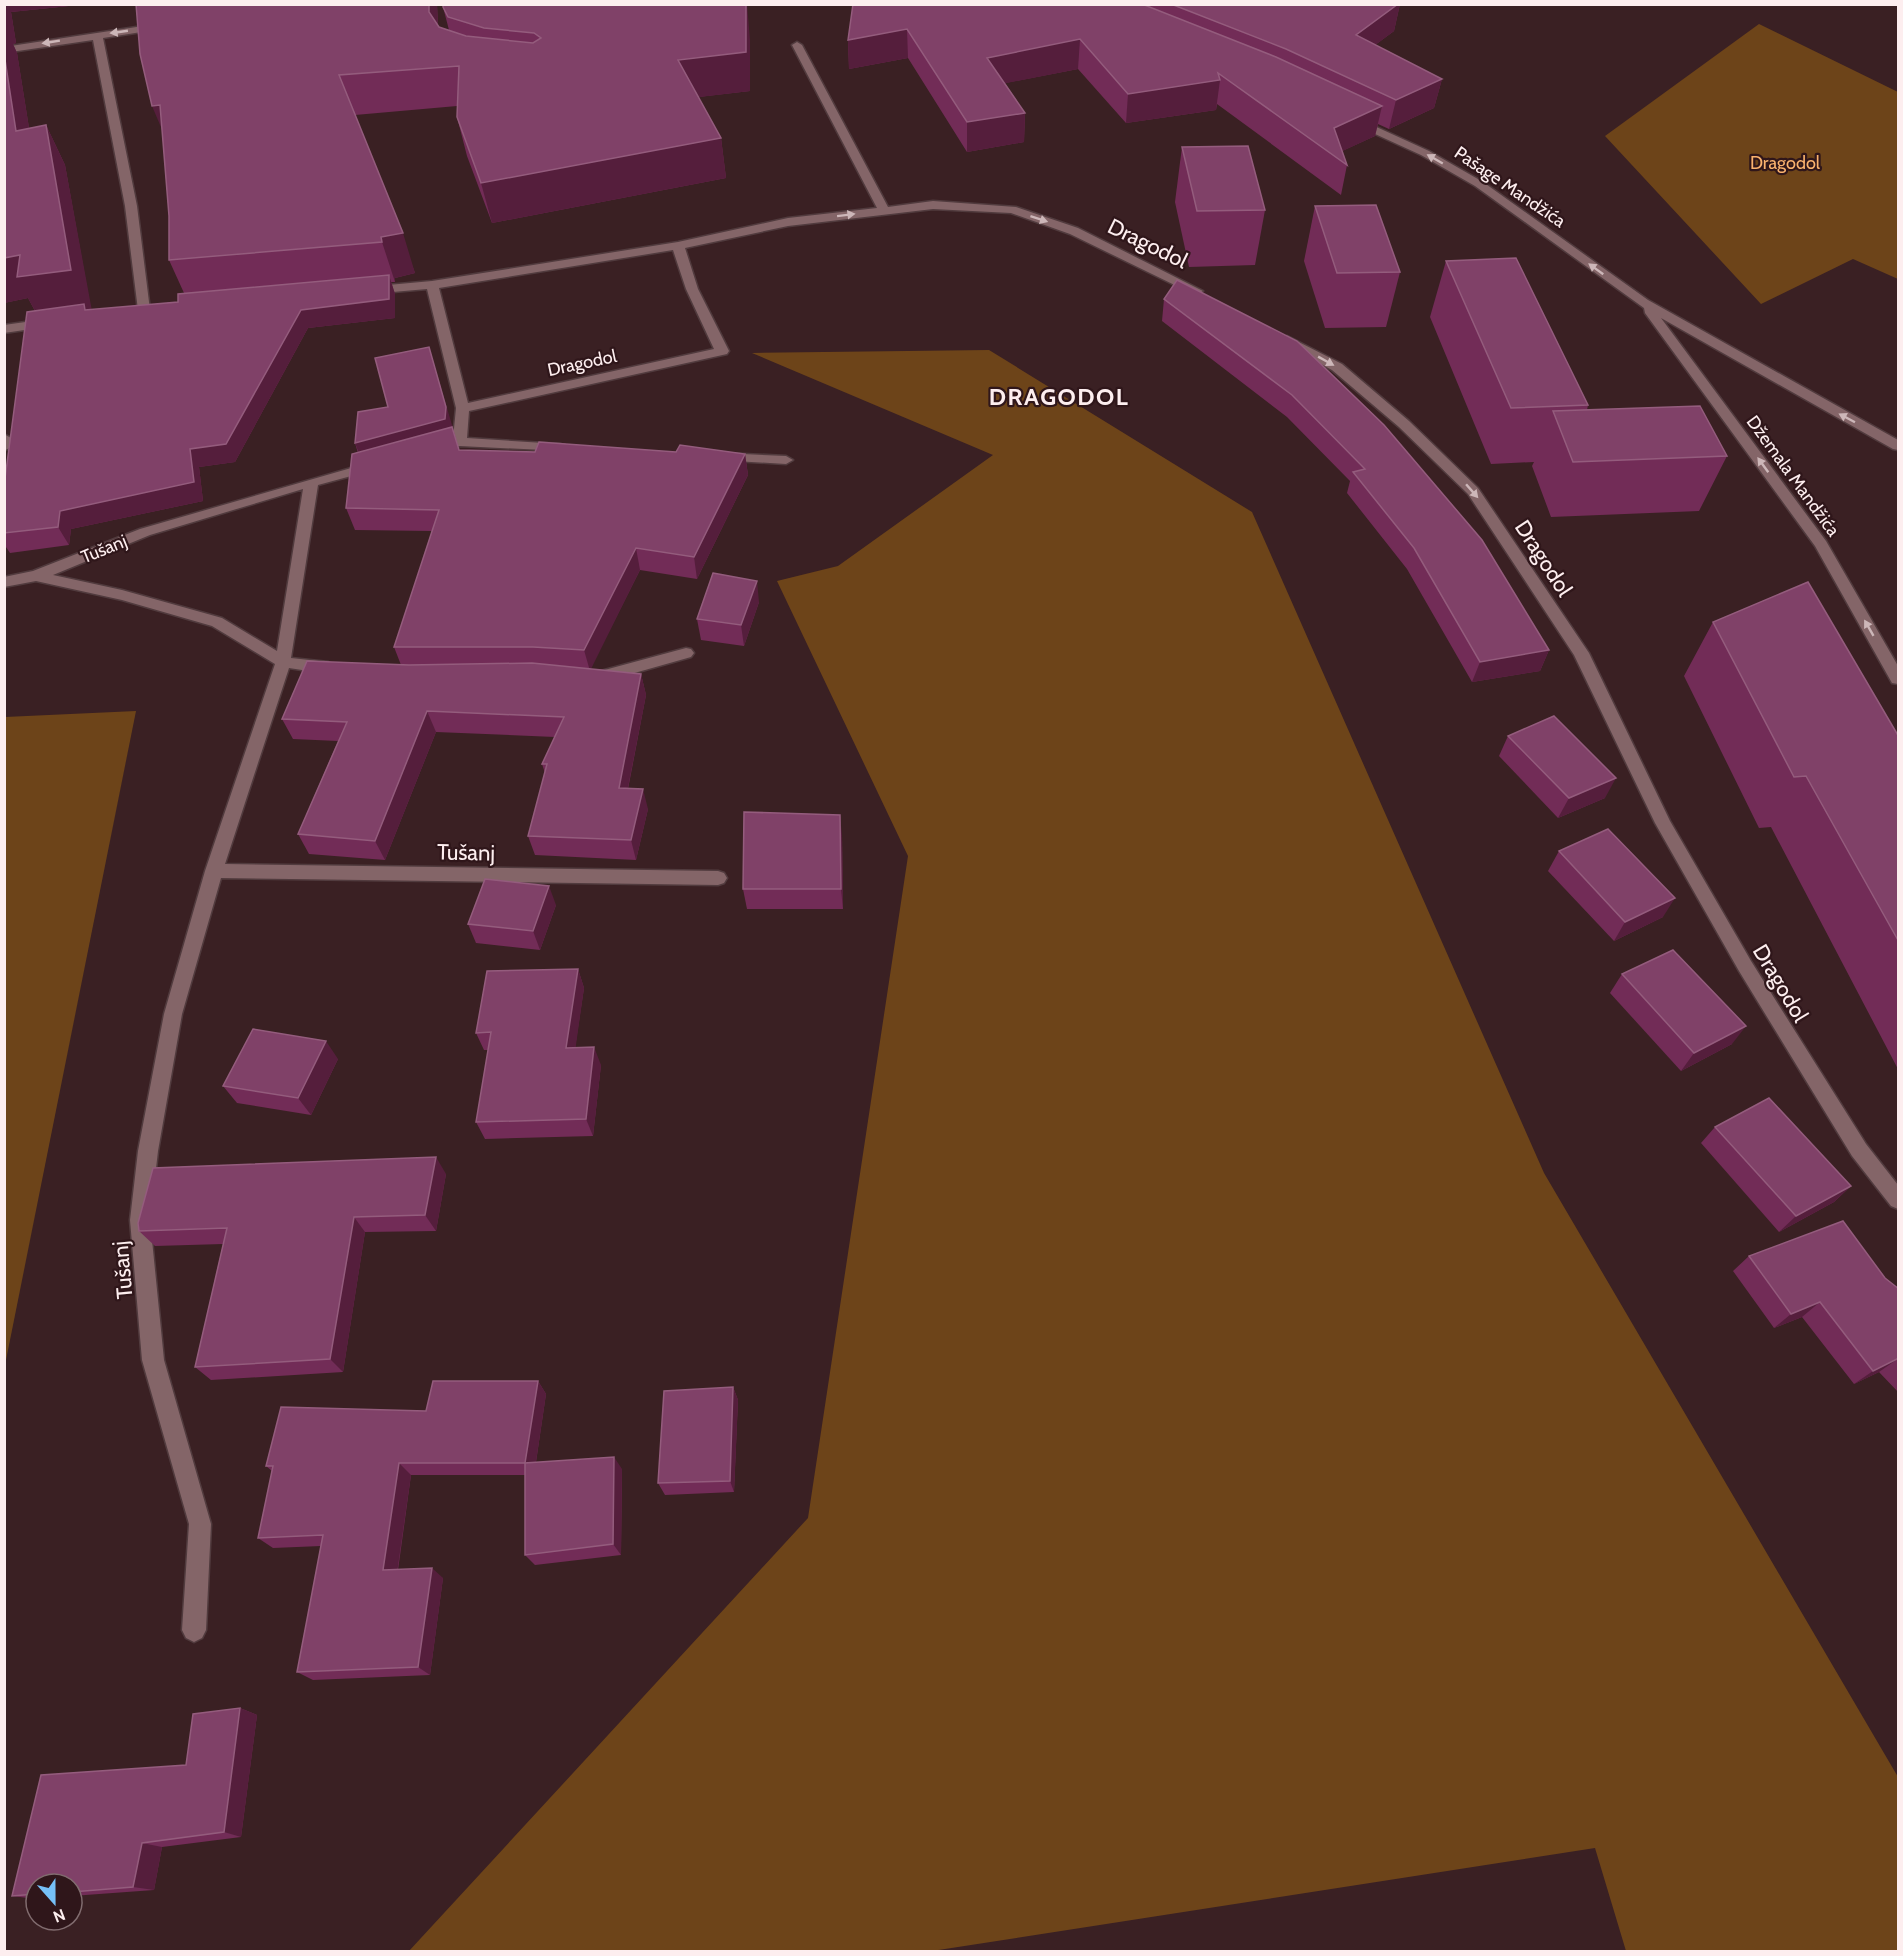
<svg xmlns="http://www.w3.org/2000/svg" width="1903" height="1956" viewBox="0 0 1903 1956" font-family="Cabin,sans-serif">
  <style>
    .green { fill: #6d4419 }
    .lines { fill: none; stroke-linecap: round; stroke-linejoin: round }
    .minor-casing { stroke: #513b3e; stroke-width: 3 }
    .minor { fill: #846568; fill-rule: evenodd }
    .wall { fill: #722c57 }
    .shaded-wall { fill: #551e3c }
    .building { fill: #804168; stroke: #945c7d; stroke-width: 1.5 }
    .oneway { fill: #cdb7b9 }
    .labels { text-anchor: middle; stroke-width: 4.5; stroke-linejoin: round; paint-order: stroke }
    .far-park-label { font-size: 18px; fill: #fab26e; stroke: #2f161a }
    .far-street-label { font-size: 18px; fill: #fdeeef; stroke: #2f161a }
    .street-label { font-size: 22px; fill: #fdeeef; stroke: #2f161a }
    .far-district-label { font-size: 24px; font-weight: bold; letter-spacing: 1.5px; fill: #fdeeef; stroke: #2f161a }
  </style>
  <rect width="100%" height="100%" fill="#3a2023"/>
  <g class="green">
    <path d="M1759,24L1898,92V279L1853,259L1761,304L1605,136Z"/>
    <path d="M989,350L1252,512L1544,1173L1898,1777V1951H1626L1595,1848L932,1951H409L808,1518L908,856L777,581L838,566L993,455L752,353Z"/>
    <path d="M136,711L5,1365V717Z"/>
  </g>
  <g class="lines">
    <defs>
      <g id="minor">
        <path d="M163,23L167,24V28L103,38L137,206L150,310L144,314L138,310L125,206L93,40L4,53V47Z"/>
        <path d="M797,42L802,45L888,207L933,201L1016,207L1078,228L1203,291L1197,295L1193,294L1070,234L1011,213L933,209L788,226L685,248L698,289L729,351L727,354L469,411L467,438L560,444L565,445V451L460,446L443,448V442L453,439L456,408L427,289L370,294L364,290L366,287L432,281L678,242L788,218L877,208L792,45ZM673,250L686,289L714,349L468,403L439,288Z"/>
        <path d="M1351,119H1359L1429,151L1483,182L1648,300L1898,440V450L1893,449L1661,318L1826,541L1898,666V684L1892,683L1815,546L1645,313L1644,308L1475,186L1421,155L1351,123Z"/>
        <path d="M47,319L52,320V326L4,333V325Z"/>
        <path d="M1287,336L1342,364L1409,421L1478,488L1589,653L1670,821L1751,961L1866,1144L1898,1185V1209L1891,1206L1852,1156L1739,971L1655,823L1574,655L1468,494L1399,427L1332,370L1282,343L1281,340Z"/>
        <path d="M4,434L11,438V447L4,451Z"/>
        <path d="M722,453L786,456L793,460L786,464L717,460L715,457Z"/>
        <path d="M372,462L379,466L377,469L318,485L291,658L328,662L336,668L328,674L289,668L225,864L718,871L724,873L727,878L724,883L718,885L221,878L182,1014L158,1151L150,1220L164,1360L211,1524L206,1630L202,1638L194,1642L186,1638L182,1630L189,1524L142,1360L130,1220L138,1151L164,1014L205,871L275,664L212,626L122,600L36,581L4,587V577L33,571L140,529ZM303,489L277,651L222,618L122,590L53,575L150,535Z"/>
        <path d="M686,648L691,649L694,653L691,657L592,685L584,679L586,675Z"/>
      </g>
    </defs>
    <use href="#minor" class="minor-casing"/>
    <use href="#minor" class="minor"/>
  </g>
  <g class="wall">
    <path d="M4,4H88L11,12L16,43L13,44L17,53L29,128L46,125L65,165L91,310L178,302L184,293L169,260V216L162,130L136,4H437L438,26L439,27L449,30L443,7L750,40V91L698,97L721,138L726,178L492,223L467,156L457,117V106L355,115L415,273L395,278V282H391L395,294V318L308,328L235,462L199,467L203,501L71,529L69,545L10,553L4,544V486L35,311L28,298L4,303Z"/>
    <path d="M853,4H1400L1394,31L1375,45L1442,79L1434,108L1389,129L1378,124L1375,136L1342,151L1347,165L1341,195L1217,104L1216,110L1126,123L1078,69L1005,83L1025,113L1024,142L967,152L908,58L849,69L848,40Z"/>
    <path d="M1182,147L1265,210L1255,265L1189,267L1175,202Z"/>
    <path d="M1315,206L1400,272L1386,327L1325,328L1304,261Z"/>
    <path d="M1446,261L1588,405L1587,410L1727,456L1699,511L1551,517L1532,466L1534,462L1491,464L1430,317Z"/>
    <path d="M1177,280L1549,650L1540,671L1472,682L1407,569L1347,493L1350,481L1287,417L1162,321L1164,299Z"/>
    <path d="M452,425L459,450L535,452H676L745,454L748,475L697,579L640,570L590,669L641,674L646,695L628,789L648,809L636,860L535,855L528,836L545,773L542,764L555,737L436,732L385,860L309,854L298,834L338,741L293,739L282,719L401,665L394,647L432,531L355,530L346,508L358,453L355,443Z"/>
    <path d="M759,602L744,646L701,640L697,619Z"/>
    <path d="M1713,622L1899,737V1071L1771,827L1759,828L1684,676Z"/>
    <path d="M1508,736L1605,798L1558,818L1499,756Z"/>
    <path d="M842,835L843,909H747L743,889Z"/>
    <path d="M1559,851L1663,917L1614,941L1548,871Z"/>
    <path d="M556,905L540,950L476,943L468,924Z"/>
    <path d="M578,969L584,988L575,1048L601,1065L593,1136L485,1139L476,1122L488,1050H484L476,1033Z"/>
    <path d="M1622,974L1732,1044L1681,1071L1610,993Z"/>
    <path d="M338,1059L311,1115L237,1103L223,1086Z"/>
    <path d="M1715,1127L1851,1186L1834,1202L1779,1232L1701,1143Z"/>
    <path d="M446,1174L436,1231L365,1232L343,1372L211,1380L195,1367L223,1244L155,1246L139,1231Z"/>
    <path d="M1749,1256L1885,1278L1899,1289V1393L1879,1372L1854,1384L1802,1317L1774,1328L1733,1271Z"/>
    <path d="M538,1381L546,1394L536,1462L622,1469L621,1555L535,1565L525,1555V1475H411L398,1570L443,1578L430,1675L313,1680L297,1672L321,1546L273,1548L258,1538L272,1471L266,1466L426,1411Z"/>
    <path d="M733,1387L738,1400L734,1492L665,1495L658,1483Z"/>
    <path d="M240,1708L257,1715L241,1837L162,1847L154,1890L72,1896V1884H36V1899L12,1896L186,1765Z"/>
  </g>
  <g class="shaded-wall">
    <path d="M4,4H88L11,12L16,43L13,44L17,53L36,171L16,131L4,53Z"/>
    <path d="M429,4H437L439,51L429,12Z"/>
    <path d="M747,4L750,40V91L683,99L678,60Z"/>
    <path d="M1398,4H1400L1394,31L1350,64L1356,35Z"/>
    <path d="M907,29L908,58L849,69L848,40Z"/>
    <path d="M1080,39L1078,69L987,87V58Z"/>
    <path d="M1442,79L1434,108L1389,129L1396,100Z"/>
    <path d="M1220,80L1216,110L1126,123L1128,94Z"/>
    <path d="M160,105L169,146L152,106Z"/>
    <path d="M1382,106L1375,136L1334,155V128Z"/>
    <path d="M1025,113L1024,142L967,152V122Z"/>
    <path d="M46,125L65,165L92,311L39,318L28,298L4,303V258L20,255Z"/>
    <path d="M721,138L726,178L492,223L481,183Z"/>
    <path d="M403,233L415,273L395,278V282L382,242L381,237Z"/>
    <path d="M389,275L395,294V318L308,328L235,462L199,467L203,501L71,529L69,545L58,527L60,511L190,449L301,310Z"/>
    <path d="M429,347L452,425L451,437L362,461L355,443L445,419Z"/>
    <path d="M745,454L748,475L697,579L694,557Z"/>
    <path d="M636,548L640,570L590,671L584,650Z"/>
    <path d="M757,581L759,602L744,646L741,625Z"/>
    <path d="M1549,650L1540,671L1472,682L1480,662Z"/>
    <path d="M641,674L646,695L624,808L619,788Z"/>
    <path d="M427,711L436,732L385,860L375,841Z"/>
    <path d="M1616,778L1605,798L1558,818L1569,798Z"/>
    <path d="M643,789L648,809L636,860L631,840Z"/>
    <path d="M840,815L842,835L843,909L841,889Z"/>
    <path d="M549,886L556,905L540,950L533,931Z"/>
    <path d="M1675,898L1663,917L1614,941L1625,922Z"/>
    <path d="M578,969L584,988L573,1066L566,1048Z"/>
    <path d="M1746,1026L1732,1044L1681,1071L1694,1053Z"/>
    <path d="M326,1041L338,1059L311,1115L298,1098Z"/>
    <path d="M594,1047L601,1065L593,1136L586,1119Z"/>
    <path d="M436,1157L446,1174L436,1231L425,1215Z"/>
    <path d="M1851,1186L1834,1202L1779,1232L1796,1216Z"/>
    <path d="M354,1217L365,1232L343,1372L330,1359Z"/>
    <path d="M1820,1302L1802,1317L1774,1328L1791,1314Z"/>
    <path d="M1899,1358L1879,1372L1854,1384L1873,1371Z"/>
    <path d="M538,1381L546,1394L534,1475L525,1463Z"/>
    <path d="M733,1387L738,1400L734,1492L730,1481Z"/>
    <path d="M614,1457L622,1469L621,1555L613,1544Z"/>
    <path d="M399,1463L411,1475L396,1580L383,1570Z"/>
    <path d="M432,1568L443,1578L430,1675L418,1667Z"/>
    <path d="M240,1708L257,1715L241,1837L224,1832Z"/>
    <path d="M142,1843L162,1847L154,1890L133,1887Z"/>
  </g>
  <g class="building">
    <path d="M136,4H429V12L439,27L466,36L533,43L541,38L534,33L484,28L448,17L443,7V4H746V52L678,60L721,138L481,183L457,117L459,66L339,75L403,233L381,237L382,242L169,260V216L160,105L152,106L140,54Z"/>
    <path d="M853,4H1142L1276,57L1382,106L1334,128L1347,165L1218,73L1220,80L1128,94L1080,39L987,58L1025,113L967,122L907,29L848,40Z"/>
    <path d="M1171,4H1398L1356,35L1442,79L1396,100L1286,49Z"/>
    <path d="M4,53L16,131L46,125L71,270L17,277L20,255L4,258Z"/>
    <path d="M1248,146L1265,210L1197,211L1182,147Z"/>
    <path d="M1376,205L1400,272L1337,273L1315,206Z"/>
    <path d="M1516,258L1588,405L1511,408L1446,261Z"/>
    <path d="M389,275V299L301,310L226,444L190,449L194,482L60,511L58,527L4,533V486L27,312L84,304L85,310L178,302V294Z"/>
    <path d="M1177,280L1297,341L1384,425L1482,540L1549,650L1480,662L1414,548L1353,472L1365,469L1292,395L1164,299Z"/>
    <path d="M429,347L446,407L445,419L355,443L358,412L388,407L375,358Z"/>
    <path d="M1700,406L1727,456L1573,462L1553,411Z"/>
    <path d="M452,427L459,450L535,452L539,442L676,452L680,445L745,454L694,557L636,548L584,650L533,647H394L439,510L346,508L352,454Z"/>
    <path d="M713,573L757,581L741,625L697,619Z"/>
    <path d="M1808,582L1899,737V942L1806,776L1794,777L1713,622Z"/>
    <path d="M307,661L409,665L532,663L641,674L619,788L643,789L631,840L528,836L547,764H542L564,717L427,711L375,841L298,834L347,722L282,719Z"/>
    <path d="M1554,716L1616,778L1569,798L1508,736Z"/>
    <path d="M744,812L840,815L841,889H743Z"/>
    <path d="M1608,829L1675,898L1625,922L1559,851Z"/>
    <path d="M485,879L549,886L533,931L468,924Z"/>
    <path d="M1673,950L1746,1026L1694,1053L1622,974Z"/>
    <path d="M578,969L566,1048L594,1047L586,1119L476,1122L491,1032L476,1033L487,971Z"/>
    <path d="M253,1029L326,1041L298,1098L223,1086Z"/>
    <path d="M1769,1098L1851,1186L1796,1216L1715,1127Z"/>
    <path d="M436,1157L425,1215L354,1217L330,1359L195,1367L227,1228L139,1231L138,1223L153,1168Z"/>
    <path d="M1843,1221L1885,1278L1899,1289V1358L1873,1371L1820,1302L1791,1314L1749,1256Z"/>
    <path d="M433,1381H538L525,1463H399L383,1570L432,1568L418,1667L297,1672L323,1535L258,1538L273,1466H266L281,1407L426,1411Z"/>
    <path d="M733,1387L730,1481L658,1483L664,1391Z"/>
    <path d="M614,1457L613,1544L525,1555V1463Z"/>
    <path d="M240,1708L224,1832L142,1843L133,1887L72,1892V1884H36V1894L12,1896L41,1775L186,1765L193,1714Z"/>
  </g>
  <defs><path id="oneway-solid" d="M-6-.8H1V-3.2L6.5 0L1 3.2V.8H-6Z" transform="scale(1.5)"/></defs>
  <g class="oneway">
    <use href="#oneway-solid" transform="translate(119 32) rotate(172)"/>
    <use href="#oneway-solid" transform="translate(51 42) rotate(171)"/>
    <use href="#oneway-solid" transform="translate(1435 159) rotate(-150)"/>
    <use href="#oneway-solid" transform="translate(846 215) rotate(-7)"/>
    <use href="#oneway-solid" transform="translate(1039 219) rotate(18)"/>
    <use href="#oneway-solid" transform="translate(1596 269) rotate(-144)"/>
    <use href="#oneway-solid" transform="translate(1326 361) rotate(29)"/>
    <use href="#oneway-solid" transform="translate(1847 418) rotate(-152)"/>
    <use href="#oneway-solid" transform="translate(1763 465) rotate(-126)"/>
    <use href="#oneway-solid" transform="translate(1472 491) rotate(49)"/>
    <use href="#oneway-solid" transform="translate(1869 628) rotate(-120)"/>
  </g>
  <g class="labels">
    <g class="far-park-label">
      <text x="1785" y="169">Dragodol</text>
    </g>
    <g class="far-street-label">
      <text transform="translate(1510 187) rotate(34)" y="6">Pašage Mandžića</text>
      <text transform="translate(582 363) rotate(-12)" y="6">Dragodol</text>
      <text transform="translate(1793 476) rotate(54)" y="6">Džemala Mandžića</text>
      <text transform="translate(104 549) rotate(-22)" y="6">Tušanj</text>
    </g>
    <g class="street-label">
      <text transform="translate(1148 243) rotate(26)" y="8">Dragodol</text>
      <text transform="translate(1544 558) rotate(57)" y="8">Dragodol</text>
      <text transform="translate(466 852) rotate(1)" y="8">Tušanj</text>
      <text transform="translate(1781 983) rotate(59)" y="8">Dragodol</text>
      <text transform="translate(122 1270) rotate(-95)" y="8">Tušanj</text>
    </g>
    <g class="far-district-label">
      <text x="1059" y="405">DRAGODOL</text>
    </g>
  </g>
  <rect width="1903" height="1956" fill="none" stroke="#fdeeef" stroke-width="12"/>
  <g transform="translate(54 1902) rotate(159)"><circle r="28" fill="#2f161a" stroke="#816c6f" stroke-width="1.5"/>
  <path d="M0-4.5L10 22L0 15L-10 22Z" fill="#76c0f7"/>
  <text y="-9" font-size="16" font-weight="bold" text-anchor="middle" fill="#fdeeef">N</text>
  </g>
</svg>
